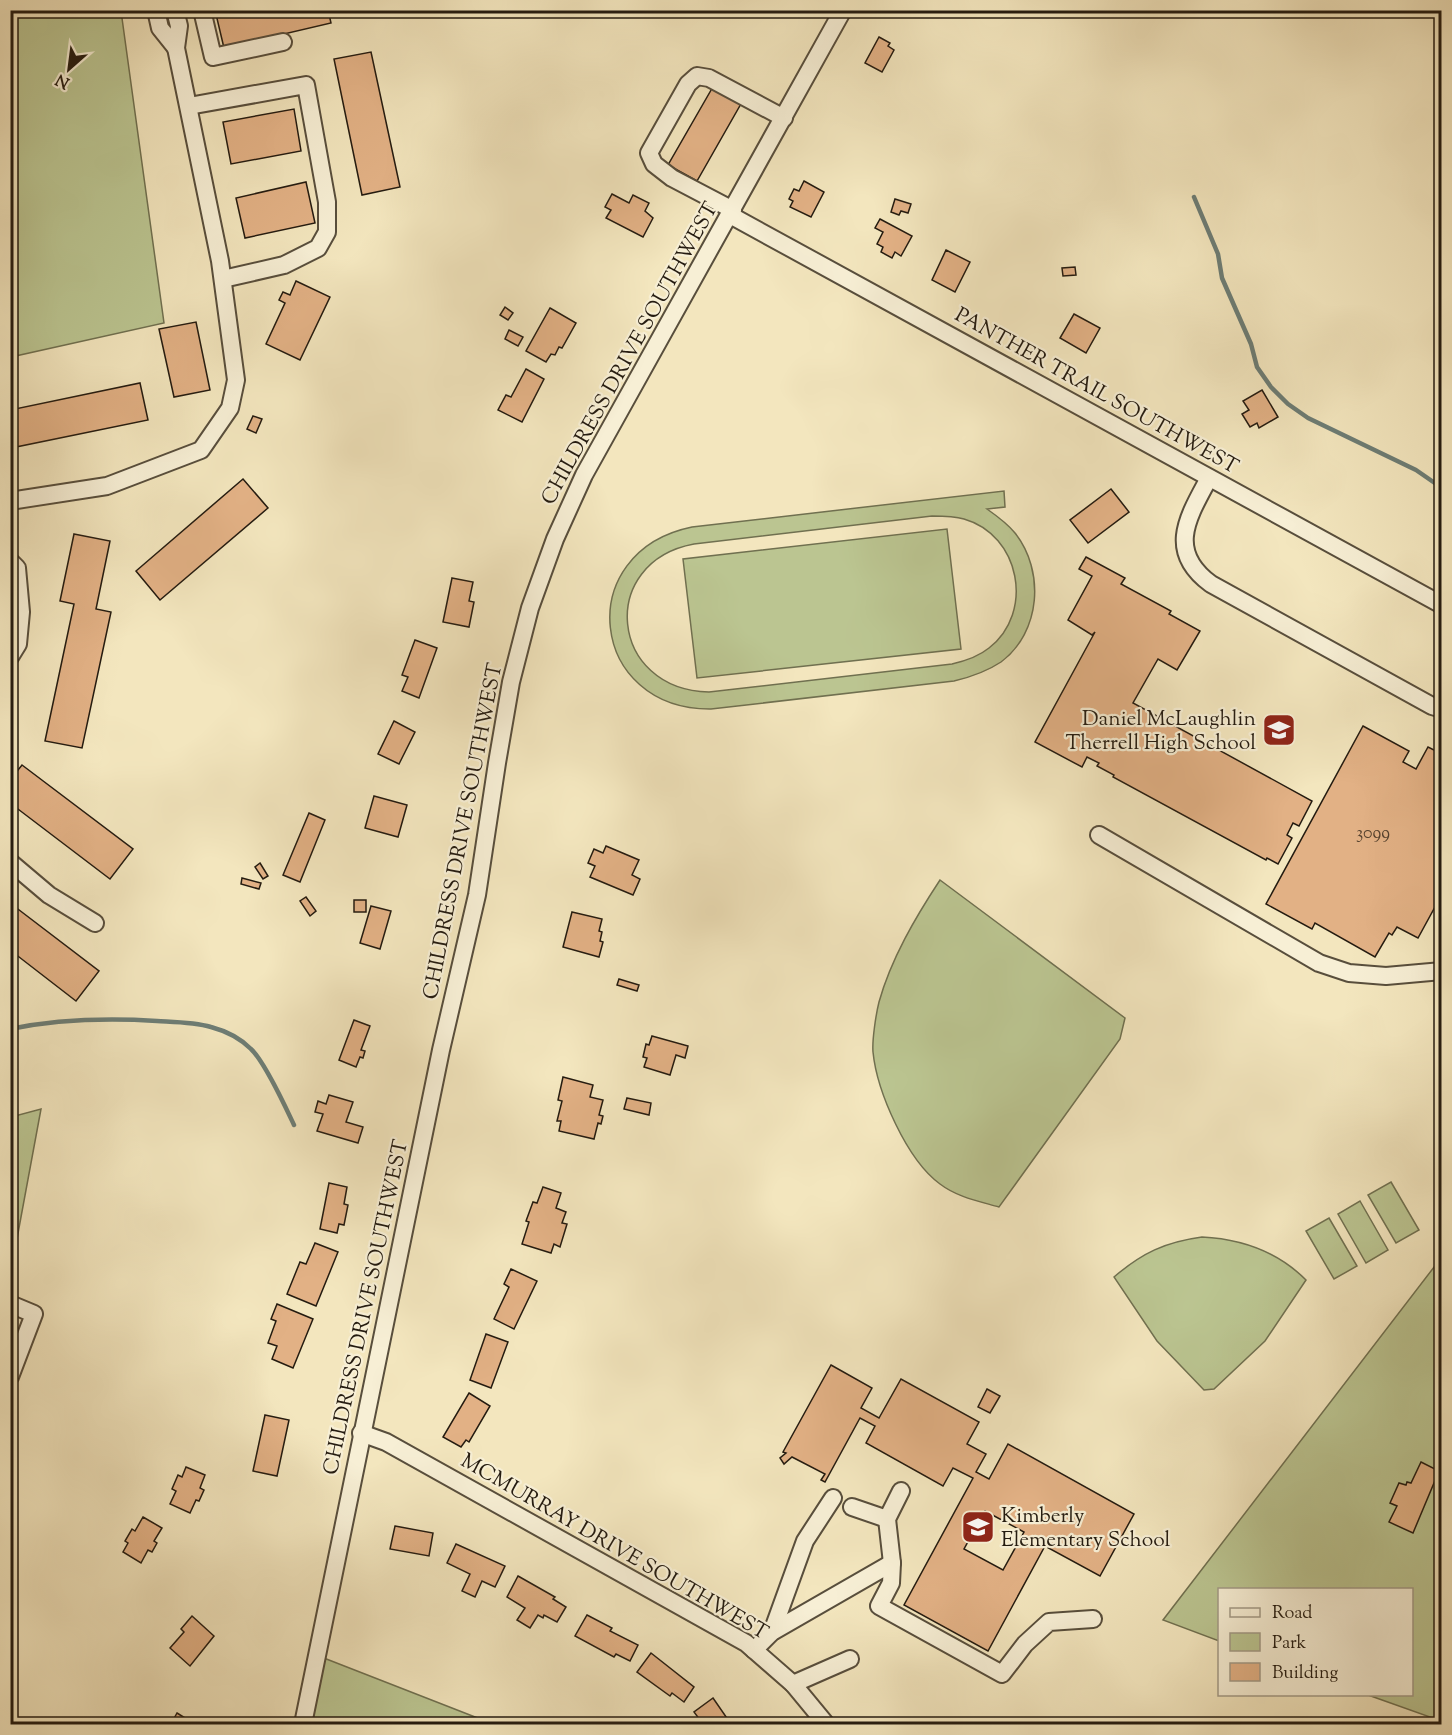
<svg xmlns="http://www.w3.org/2000/svg" width="1452" height="1735" viewBox="0 0 1452 1735" font-family="'Sorts Mill Goudy',serif">
  <style>
    .green { fill: #bbc591; stroke: #707050; stroke-width: 1.5; fill-rule: evenodd }
    .lines { fill: none; stroke-linecap: round; stroke-linejoin: round }
    .stream { stroke: #6d7d75; stroke-width: 4.5 }
    .building { fill: #e2b185; stroke: #241b10; stroke-width: 1.5; fill-rule: evenodd }
    .minor-casing { stroke: #584e3c; stroke-width: 20 }
    .minor { stroke: #f7efd5; stroke-width: 16 }
    .labels { text-anchor: middle; stroke-width: 4.5; stroke-linejoin: round; paint-order: stroke }
    .number-label { font-size: 18px; fill: #54402d }
    .street-label { font-size: 21px; fill: #241b10; stroke: #f7efd5 }
    .poi-label { font-size: 21px; fill: #241b10; stroke: #f7efd5; text-anchor: end }
  </style>
  <rect width="100%" height="100%" fill="#f3e6be"/>
  <filter id="stains"><feTurbulence type="fractalNoise" baseFrequency=".00333" numOctaves="4"/><feColorMatrix values="0 0 0 0 .2 0 0 0 0 .09 0 0 0 0 .02 0 0 0 .5 -.17"/></filter>
  <radialGradient id="worn" r=".72"><stop offset=".6" stop-color="#630" stop-opacity="0"/><stop offset="1" stop-color="#630" stop-opacity=".3"/></radialGradient>
  <g class="green">
    <path d="M10,11H121L164,323L11,357Z"/>
    <path d="M1004,491L1005,507L987,509C997,516 1007,523 1015,533C1045,571 1041,632 1001,662C986,672 971,677 954,681L711,709C589,710 571,552 692,527ZM932,516C943,516 954,516 964,519C1020,535 1035,612 989,648C978,657 965,661 952,664L709,692C609,690 597,562 694,544Z"/>
    <path d="M947,529L961,649L697,678L683,559Z"/>
    <path d="M940,880L1125,1018L1120,1039L999,1207C978,1201 957,1197 940,1184C907,1160 877,1092 873,1052C872,1040 876,1014 879,1002C891,959 915,918 940,880Z"/>
    <path d="M41,1109L11,1271V1117Z"/>
    <path d="M1391,1182L1419,1230L1396,1243L1368,1195Z"/>
    <path d="M1360,1201L1388,1250L1366,1263L1338,1214Z"/>
    <path d="M1329,1218L1357,1266L1334,1279L1306,1231Z"/>
    <path d="M1202,1237C1242,1239 1277,1251 1306,1280L1265,1341L1214,1389L1204,1390L1157,1341L1114,1277C1142,1253 1165,1242 1202,1237Z"/>
    <path d="M1441,1258V1721L1368,1695L1412,1694V1590H1220L1219,1641L1163,1620Z"/>
    <path d="M311,1653L493,1724H299Z"/>
  </g>
  <g class="lines">
    <g class="stream">
      <path d="M1194,197L1218,254L1222,278L1251,344L1257,367L1271,387L1288,404L1308,418L1416,470L1442,488"/>
      <path d="M10,1029C59,1019 108,1018 157,1021C175,1022 194,1022 211,1027C226,1031 240,1038 251,1049C265,1062 285,1106 294,1125"/>
    </g>
  </g>
  <g class="building">
    <path d="M215,10H328L331,23L224,48Z"/>
    <path d="M879,37L890,43L888,46L894,50L882,72L865,63Z"/>
    <path d="M371,52L400,187L362,195L334,59Z"/>
    <path d="M714,85L742,102L697,181L668,165Z"/>
    <path d="M294,109L301,151L231,164L223,122Z"/>
    <path d="M804,181L824,192L811,217L790,207L793,201L789,199L794,189L799,191Z"/>
    <path d="M306,182L315,223L245,238L236,198Z"/>
    <path d="M612,194L629,203L633,195L649,203L645,211L653,218L643,237L606,218L611,210L605,207Z"/>
    <path d="M895,199L911,204L908,213L901,211L899,215L891,212Z"/>
    <path d="M880,219L912,236L901,256L895,252L892,258L881,252L883,247L877,244L883,232L875,228Z"/>
    <path d="M946,250L970,262L955,292L932,280Z"/>
    <path d="M1075,267L1076,275L1063,276L1062,268Z"/>
    <path d="M296,281L330,297L300,360L266,344L285,303L279,300L283,292L290,295Z"/>
    <path d="M505,307L513,313L508,320L500,315Z"/>
    <path d="M550,308L576,323L562,348L559,347L555,355L551,354L546,362L526,351Z"/>
    <path d="M1074,314L1100,328L1086,353L1060,338Z"/>
    <path d="M196,322L210,390L174,397L159,329Z"/>
    <path d="M509,330L523,337L518,346L505,339Z"/>
    <path d="M526,369L544,379L522,422L498,410L506,395L511,397Z"/>
    <path d="M140,383L148,420L11,448L10,410Z"/>
    <path d="M1262,390L1278,417L1259,428L1257,423L1250,427L1242,414L1249,410L1243,401Z"/>
    <path d="M253,416L262,419L256,433L247,429Z"/>
    <path d="M243,479L268,508L160,600L136,571Z"/>
    <path d="M1111,489L1129,512L1088,543L1070,520Z"/>
    <path d="M74,534L110,541L96,609L111,612L82,748L45,741L74,604L60,601Z"/>
    <path d="M1086,557L1125,578L1121,584L1171,611L1169,614L1200,631L1177,670L1158,659L1133,703L1312,801L1299,826L1293,823L1287,835L1292,838L1278,864L1267,858L1266,860L1113,777L1114,775L1097,766L1099,763L1087,757L1082,767L1035,742L1095,632L1092,635L1068,620L1092,576L1079,569Z"/>
    <path d="M452,578L473,582L469,601L474,602L469,627L443,622Z"/>
    <path d="M415,640L437,648L419,698L402,691L408,677L402,675Z"/>
    <path d="M394,721L415,732L399,764L378,754Z"/>
    <path d="M1363,726L1409,751L1403,762L1416,769L1428,747L1442,754V894L1418,938L1397,927L1392,935L1389,933L1375,957L1315,923L1312,929L1266,904Z"/>
    <path d="M22,765L133,849L110,879L10,803V780Z"/>
    <path d="M374,796L407,805L398,837L365,828Z"/>
    <path d="M309,813L325,820L300,882L283,875Z"/>
    <path d="M606,846L639,860L632,875L640,879L633,895L590,877L595,866L588,863L594,849L603,853Z"/>
    <path d="M260,863L268,876L263,879L255,867Z"/>
    <path d="M242,878L261,883L259,889L241,884Z"/>
    <path d="M306,897L316,911L310,916L300,901Z"/>
    <rect x="354" y="900" width="12" height="12"/>
    <path d="M10,903L99,971L76,1001L10,950Z"/>
    <path d="M371,906L391,911L380,949L360,943Z"/>
    <path d="M572,912L602,919L599,931L602,932L600,941L603,942L599,957L563,947Z"/>
    <path d="M619,979L639,985L637,991L617,985Z"/>
    <path d="M354,1020L370,1026L361,1050L365,1051L363,1058L360,1057L356,1067L339,1060Z"/>
    <path d="M652,1036L688,1046L685,1058L676,1055L670,1075L644,1067L647,1058L643,1057L646,1044L649,1045Z"/>
    <path d="M563,1077L593,1085L590,1097L603,1100L599,1115L603,1116L601,1124L598,1123L594,1139L559,1131L561,1121H557L562,1101L558,1100Z"/>
    <path d="M329,1095L353,1102L346,1122L363,1127L358,1143L317,1131L323,1114L315,1112L318,1101L326,1104Z"/>
    <path d="M627,1098L651,1103L649,1115L624,1109Z"/>
    <path d="M329,1183L347,1187L344,1204L348,1205L344,1225L339,1224L337,1233L320,1229Z"/>
    <path d="M543,1187L561,1193L556,1208L566,1212L562,1223L567,1224L560,1247L554,1244L551,1253L522,1244L529,1222L526,1221L533,1202L537,1203Z"/>
    <path d="M315,1243L338,1252L316,1306L287,1294L300,1262L306,1264Z"/>
    <path d="M511,1269L537,1281L514,1329L494,1319L509,1287L504,1284Z"/>
    <path d="M277,1304L313,1319L293,1368L272,1359L277,1346L268,1343L276,1321L271,1319Z"/>
    <path d="M486,1334L508,1342L491,1388L470,1380Z"/>
    <path d="M831,1365L872,1388L861,1408L879,1418L901,1379L979,1422L967,1444L986,1454L976,1472L989,1479L1008,1444L1134,1514L1100,1576L1045,1546L988,1651L904,1605L973,1478L953,1468L943,1486L866,1443L875,1426L860,1418L825,1482L821,1480L825,1474L792,1457L784,1464L780,1458L786,1453L783,1452ZM985,1511L1024,1532L1003,1570L964,1549Z"/>
    <path d="M987,1389L1000,1396L990,1413L978,1407Z"/>
    <path d="M469,1393L490,1406L469,1442L466,1440L461,1447L443,1437Z"/>
    <path d="M265,1415L289,1420L277,1476L253,1471Z"/>
    <path d="M1421,1462L1439,1471L1413,1533L1389,1522L1397,1506L1390,1503L1399,1483L1406,1485L1407,1482L1411,1483Z"/>
    <path d="M186,1467L205,1475L200,1488L204,1490L199,1501L196,1500L190,1513L170,1504L176,1491L172,1489L178,1475L182,1477Z"/>
    <path d="M143,1517L162,1528L154,1541L157,1543L152,1552L148,1550L141,1563L123,1552L128,1543L125,1541L132,1529L135,1531Z"/>
    <path d="M395,1526L433,1533L429,1556L390,1549Z"/>
    <path d="M456,1544L505,1566L495,1587L482,1581L475,1597L462,1591L470,1574L447,1563Z"/>
    <path d="M518,1576L555,1597L553,1599L566,1607L557,1622L544,1615L543,1618L538,1615L530,1628L517,1620L525,1608L507,1597Z"/>
    <path d="M587,1615L612,1628L610,1631L638,1645L630,1661L616,1654L614,1657L575,1636Z"/>
    <path d="M192,1616L214,1636L190,1666L170,1648L184,1632L181,1629Z"/>
    <path d="M651,1653L694,1687L684,1702L672,1693L670,1696L637,1672Z"/>
    <path d="M713,1698L731,1724H703L694,1712Z"/>
    <path d="M177,1713L193,1723L192,1724H171Z"/>
  </g>
  <g class="lines">
    <defs>
      <g id="minor">
        <path d="M156,10L160,28L176,48"/>
        <path d="M202,10L213,57L283,42"/>
        <path d="M189,106L306,85L327,202V232L318,248L284,265L223,279"/>
        <path d="M733,210L672,178L654,164L649,153L688,84L697,76L709,78L784,118"/>
        <path d="M730,215L1442,605"/>
        <path d="M1209,478C1188,517 1166,551 1211,584L1432,706L1442,709"/>
        <path d="M10,501L107,486L201,450L230,408L236,380L220,261L176,48L179,26L175,10"/>
        <path d="M10,561L17,568L21,612L18,644L10,657"/>
        <path d="M1099,835L1319,963L1349,973L1386,976L1442,971"/>
        <path d="M10,862L49,895L95,923"/>
        <path d="M10,1304L34,1314L10,1377"/>
        <path d="M361,1433L386,1442L746,1643L793,1684L826,1724"/>
        <path d="M901,1491L887,1519L892,1563L891,1583L879,1606L1002,1674L1025,1644L1049,1622L1093,1619"/>
        <path d="M852,1507L887,1519"/>
        <path d="M772,1632L805,1541L833,1498"/>
        <path d="M754,1650L772,1632L892,1563"/>
        <path d="M793,1684L850,1659"/>
        <path d="M303,1724L441,1050L477,895L497,763L511,682L530,608L555,539L584,475L843,10"/>
      </g>
    </defs>
    <use href="#minor" class="minor-casing"/>
    <use href="#minor" class="minor"/>
  </g>
  <defs>
    <symbol id="school-square" viewBox="-11 -11 22 22"><rect x="-9" y="-9" width="18" height="18" rx="4" fill="#8f2418" stroke="#f7efd5"/><path d="M0-5L7-2L0 1L-7-2ZM-4 1L0 2.5L4 1V4Q0 6-4 4Z" fill="#fff"/></symbol>
  </defs>
  <g fill-rule="evenodd">
    <use href="#school-square" x="1260" y="711" width="38" height="38"/>
    <use href="#school-square" x="959" y="1508" width="38" height="38"/>
  </g>
  <g class="labels">
    <g class="number-label">
      <text x="1373" y="838">3099</text>
    </g>
    <g class="street-label">
      <text transform="translate(629 353) rotate(-61)" y="7">CHILDRESS DRIVE SOUTHWEST</text>
      <text transform="translate(1097 390) rotate(29)" y="7">PANTHER TRAIL SOUTHWEST</text>
      <text transform="translate(462 831) rotate(-79)" y="7">CHILDRESS DRIVE SOUTHWEST</text>
      <text transform="translate(365 1307) rotate(-78)" y="7">CHILDRESS DRIVE SOUTHWEST</text>
      <text transform="translate(615 1546) rotate(30)" y="7">MCMURRAY DRIVE SOUTHWEST</text>
    </g>
    <g class="poi-label">
      <text x="1256" y="725">Daniel McLaughlin<tspan x="1256" dy="24">Therrell High School</tspan></text>
      <text x="1001" y="1522" text-anchor="start">Kimberly<tspan x="1001" dy="24">Elementary School</tspan></text>
    </g>
  </g>
  <rect width="1452" height="1735" fill="none" stroke="#f3e6be" stroke-width="36"/>
  <rect x="12" y="12" width="1428" height="1711" fill="none" stroke="#241b10" stroke-width="3"/>
  <rect x="18" y="18" width="1416" height="1699" fill="none" stroke="#241b10" stroke-width="1.5"/>
  <rect x="1218" y="1588" width="195" height="108" fill="#f7efd5" stroke="#a39a86" stroke-width="1.5"/>
  <rect x="1230" y="1608" width="30" height="9" fill="#f7efd5" stroke="#a39a86" stroke-width="1.5"/>
  <text x="1272" y="1618" font-size="18" fill="#241b10">Road</text>
  <rect x="1230" y="1633" width="30" height="18" fill="#bbc591" stroke="#a39a86" stroke-width="1.5"/>
  <text x="1272" y="1648" font-size="18" fill="#241b10">Park</text>
  <rect x="1230" y="1663" width="30" height="18" fill="#e2b185" stroke="#a39a86" stroke-width="1.5"/>
  <text x="1272" y="1678" font-size="18" fill="#241b10">Building</text>
  <g transform="translate(69 69) rotate(208)" stroke="#f7efd5" stroke-width="4.5" paint-order="stroke">
  <path d="M0-4.5L10 22L0 15L-10 22Z" fill="#241b10"/>
  <text y="-9" font-size="16" font-weight="bold" text-anchor="middle" fill="#241b10">N</text>
  </g>
  <rect width="100%" height="100%" filter="url(#stains)"/>
  <rect width="100%" height="100%" fill="url(#worn)"/>
</svg>
